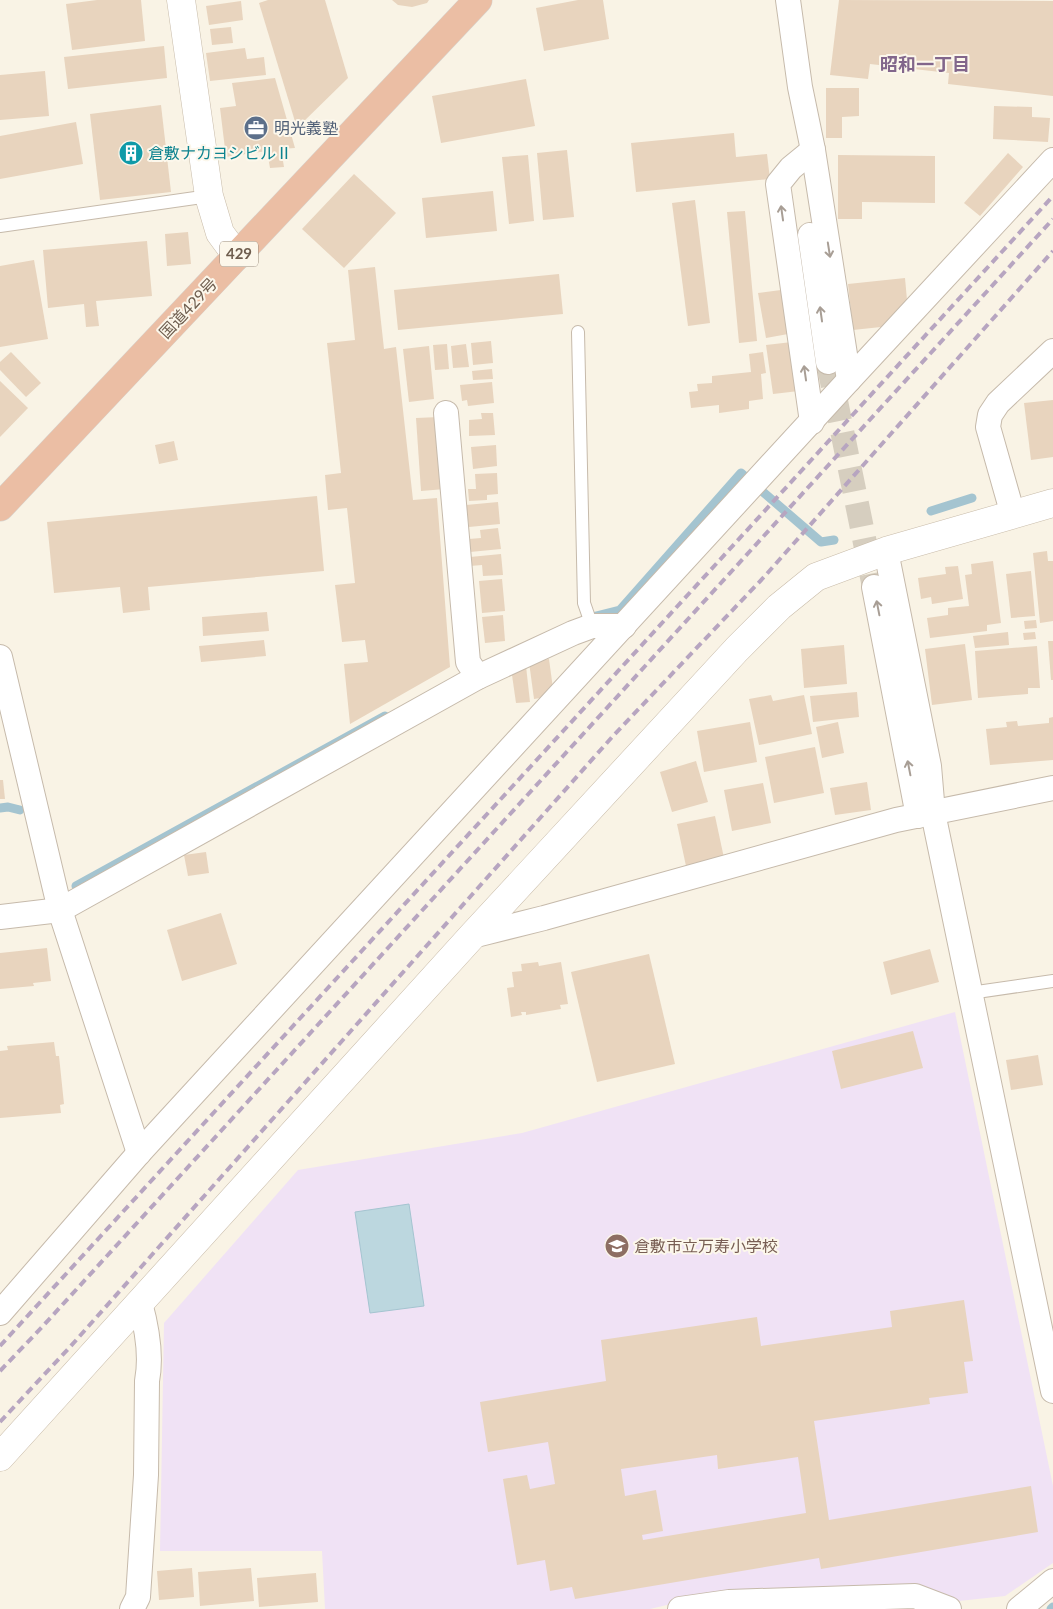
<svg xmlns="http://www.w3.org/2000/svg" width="1053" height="1609" viewBox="0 0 1053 1609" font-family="Lato,'Noto Sans JP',sans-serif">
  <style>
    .education { fill: #f0e2f5 }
    .water { fill: #bcd7df; stroke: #a4c4d0 }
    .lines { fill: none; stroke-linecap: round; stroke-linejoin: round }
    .stream { stroke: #a4c4d0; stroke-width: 9 }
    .building { fill: #e8d4be; fill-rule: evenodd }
    .street-tunnel { stroke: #d6cebf; stroke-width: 24; stroke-dasharray: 24 12; stroke-linecap: butt }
    .lane-casing { stroke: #c6baab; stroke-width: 14 }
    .street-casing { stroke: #c6baab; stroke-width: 26 }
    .secondary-casing { stroke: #c8bba9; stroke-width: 29 }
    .highway-casing { stroke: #d6d2cd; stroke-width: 29 }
    .lane { stroke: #fff; stroke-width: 12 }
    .street { stroke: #fff; stroke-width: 24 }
    .secondary { stroke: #fff; stroke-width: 28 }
    .highway { stroke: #ebbea4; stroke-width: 28 }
    .rail { stroke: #b7a5c0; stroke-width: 4; stroke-dasharray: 8 5; stroke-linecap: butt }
    .oneway { stroke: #a89e95 }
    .labels { text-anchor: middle; stroke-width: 4; stroke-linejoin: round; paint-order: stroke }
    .shield { fill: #fcf7eb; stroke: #998b7d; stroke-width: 1 }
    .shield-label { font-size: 15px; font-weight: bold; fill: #6e5d4e }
    .service-label { font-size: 16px; fill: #4e5e75; stroke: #fcf7eb; text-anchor: start }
    .culture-label { font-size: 16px; fill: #0d838f; stroke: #fcf7eb; text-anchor: start }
    .street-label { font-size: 16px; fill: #6e5d4e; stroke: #fcf7eb }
    .education-label { font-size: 16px; fill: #785e54; stroke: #fcf7eb; text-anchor: start }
    .neighbourhood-label { font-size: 18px; font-weight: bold; fill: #82668b; stroke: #fcf7eb }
  </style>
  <rect width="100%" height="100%" fill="#f9f3e5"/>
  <path class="education" d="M955,1012L1053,1486V1563L1005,1596L959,1601L914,1586L713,1594L650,1609H325L322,1551H160L164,1323L298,1170L522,1133Z"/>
  <path class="water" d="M409,1204L424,1306L370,1313L355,1212Z"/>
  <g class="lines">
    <g class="stream">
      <path d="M931,511L972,498"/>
      <path d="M592,617L620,610L741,473L821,542L834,540"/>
      <path d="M0,808L8,807L20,810"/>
      <path d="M76,886L385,716"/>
      <path d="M1051,1609L1053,1607"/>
    </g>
  </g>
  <g class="building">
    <path d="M97,0H141L145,41L72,50L66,4Z"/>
    <path d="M268,0H325L348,78L297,128L259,3Z"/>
    <path d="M392,0H429L427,3L412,7L398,5Z"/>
    <path d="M578,0H603L609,39L544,51L536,8Z"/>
    <path d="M839,0L1053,1V96L948,84L949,73L870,64L868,79L830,75Z"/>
    <path d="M241,1L243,20L209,25L206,6Z"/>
    <path d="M231,27L233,43L212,45L210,29Z"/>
    <path d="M164,46L167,78L68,89L64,57Z"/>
    <path d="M245,48L247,59L264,57L266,75L210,81L206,53Z"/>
    <path d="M45,71L49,116L0,120V75Z"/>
    <path d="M275,78L295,148L281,149L284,167L270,168L267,151L226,157L220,108L236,106L232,83Z"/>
    <path d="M526,79L535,126L441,143L432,96Z"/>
    <path d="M826,88H859V116L842,117V138H826Z"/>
    <path d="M161,105L171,192L100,200L90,114Z"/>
    <path d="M994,106L1032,107V117L1050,118L1048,142L993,139Z"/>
    <path d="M76,122L83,164L0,179V136Z"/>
    <path d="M734,133L736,157L767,154L770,179L636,192L631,143Z"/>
    <path d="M567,150L574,217L543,220L537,153Z"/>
    <path d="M1008,153L1023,167L980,216L964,203Z"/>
    <path d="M528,155L534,221L509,224L502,157Z"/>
    <path d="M838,155L935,156V203L862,202V219H838Z"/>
    <path d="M354,174L396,213L344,268L302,229Z"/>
    <path d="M493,191L497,231L426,238L422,198Z"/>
    <path d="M695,200L710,323L688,326L672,203Z"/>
    <path d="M745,211L757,341L739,343L727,212Z"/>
    <path d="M188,232L191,264L167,266L165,234Z"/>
    <path d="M147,241L152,296L96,301L99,326L86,327L84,304L48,308L43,250Z"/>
    <path d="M34,260L48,339L0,347V266Z"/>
    <path d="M375,267L384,349L396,347L413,500L437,498L450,667L350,724L344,664L368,662L365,640L342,642L335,585L355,583L347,508L328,510L325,475L341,473L327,343L355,340L348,270Z"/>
    <path d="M559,274L563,314L398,330L394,290Z"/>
    <path d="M905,278L907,300L881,327L853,330L848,284Z"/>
    <path d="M781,290L788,334L766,338L758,293Z"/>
    <path d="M491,341L493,363L473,365L471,343Z"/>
    <path d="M792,342L799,391L773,394L766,345Z"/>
    <path d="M447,344L449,369L435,370L433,345Z"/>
    <path d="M466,344L469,367L453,368L451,346Z"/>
    <path d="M429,346L434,399L409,402L403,349Z"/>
    <path d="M11,352L41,383L26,397L0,370V362Z"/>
    <path d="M763,352L766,373L761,374L763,399L749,401V409L719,413V405L691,408L689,392L698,391L697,384L712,383V376L751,372L749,354Z"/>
    <path d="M492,369L493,379L473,380L472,371Z"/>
    <path d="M0,381L28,408L0,437Z"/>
    <path d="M492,382L494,403L468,406L467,400L462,401L460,385Z"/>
    <path d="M1053,400V457L1031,460L1024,403Z"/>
    <path d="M481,413H493L495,435L469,436V420L482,419Z"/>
    <path d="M439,417L445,489L421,491L416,418Z"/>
    <path d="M174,441L178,460L159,464L155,445Z"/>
    <path d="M496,445L497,466L473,469L471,447Z"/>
    <path d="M497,473L498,494L487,495V500L469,501L468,489H476L475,474Z"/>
    <path d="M317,496L324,571L148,587L150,610L123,613L120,587L54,593L47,522Z"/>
    <path d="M498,502L500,524L469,527L466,505Z"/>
    <path d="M498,528L501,549L470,552L469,539L481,538L480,530Z"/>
    <path d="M1047,551L1048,561H1053V621L1040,623L1033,553Z"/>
    <path d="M501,554L503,575L483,576L482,565L470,566V557Z"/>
    <path d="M993,561L1001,623L987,625V631L930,638L927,618L948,615V608L969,606L965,575L972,574L971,564Z"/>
    <path d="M958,566L963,599L932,604L931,597L921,599L918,578L946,574L945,567Z"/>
    <path d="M1031,571L1035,616L1011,618L1006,574Z"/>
    <path d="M502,579L505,611L482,613L479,581Z"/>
    <path d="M267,612L269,631L203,636L202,617Z"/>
    <path d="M503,615L505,641L485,643L482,617Z"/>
    <path d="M1036,620L1037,628L1025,629L1024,621Z"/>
    <path d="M1008,632L1009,645L975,648L973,636Z"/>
    <path d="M1035,632L1036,639L1024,640L1023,633Z"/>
    <path d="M264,640L266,656L201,662L199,646Z"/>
    <path d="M1048,641H1053V680H1051Z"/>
    <path d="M965,644L972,700L932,705L925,649Z"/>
    <path d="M844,645L847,684L804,688L801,649Z"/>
    <path d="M1037,646L1040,688H1028V694L978,698L975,651Z"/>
    <path d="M549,659L554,696L534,699L529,662Z"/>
    <path d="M526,666L530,702L516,703L511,668Z"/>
    <path d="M857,692L859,717L813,722L810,696Z"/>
    <path d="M771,695L773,701L804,695L812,734L759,745L749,699Z"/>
    <path d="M1053,717V760L990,765L986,729L1007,727L1006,722L1017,721L1018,726L1049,723V718Z"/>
    <path d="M750,722L757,762L704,772L697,731Z"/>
    <path d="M838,722L844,753L822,758L816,727Z"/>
    <path d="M815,747L824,793L774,803L765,757Z"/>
    <path d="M696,761L708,802L672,812L660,772Z"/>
    <path d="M0,780H3L5,799H0Z"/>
    <path d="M867,782L871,810L835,815L830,788Z"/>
    <path d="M763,783L771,823L732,831L724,790Z"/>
    <path d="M715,816L724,858L686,866L677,824Z"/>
    <path d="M206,852L209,873L188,876L184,855Z"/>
    <path d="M221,913L237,964L182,981L167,930Z"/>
    <path d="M47,948L51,981L33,983L34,986L0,989V953Z"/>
    <path d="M930,949L939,982L891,995L883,962Z"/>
    <path d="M649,954L675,1064L597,1082L571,972Z"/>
    <path d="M538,962L539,966L561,962L568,1004L560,1005L561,1009L526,1015V1012H521L522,1015L511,1017L507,988L514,987L512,972L522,971L521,964Z"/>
    <path d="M913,1031L923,1068L841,1089L832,1051Z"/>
    <path d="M54,1042L56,1056H59L64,1104L60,1105L61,1113L0,1118V1051L8,1050L7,1046Z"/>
    <path d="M1038,1055L1043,1085L1011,1090L1006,1060Z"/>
    <path d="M964,1300L973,1361L964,1362L968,1393L929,1398L930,1404L814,1421L829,1520L1031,1486L1038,1532L821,1569L819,1558L575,1599L572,1587L550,1591L545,1560L517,1565L503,1479L527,1475L530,1489L555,1484L548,1442L488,1452L480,1402L606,1381L601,1340L757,1317L761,1346L892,1327L890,1311ZM717,1455L718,1469L798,1457L806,1513L643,1540L642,1535L663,1531L656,1490L625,1496L621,1469Z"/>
    <path d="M192,1568L194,1597L159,1600L157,1571Z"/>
    <path d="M251,1568L254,1601L200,1606L198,1572Z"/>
    <path d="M316,1573L318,1602L259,1607L257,1578Z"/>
  </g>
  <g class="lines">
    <path class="street-tunnel" d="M828,362L874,587"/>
    <defs>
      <g id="lane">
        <path d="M0,226L209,196"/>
        <path d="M578,332L584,603L592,626"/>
        <path d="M970,993L1053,981"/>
      </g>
      <g id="street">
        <path d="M788,0L800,87L813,150L849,380"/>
        <path d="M810,235L828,362"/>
        <path d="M446,413L468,662L478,677"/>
        <path d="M812,422L778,184L791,168L813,150"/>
        <path d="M1013,515L988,427L990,415L998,403L1053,351"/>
        <path d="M886,551L929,766L933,813L1053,1391"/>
        <path d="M874,587L918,816"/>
        <path d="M0,657L60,910L139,1153"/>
        <path d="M0,917L60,910L478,677L573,633L592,626H624"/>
        <path d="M472,936L544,918L896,820L1053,788"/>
        <path d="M0,1313L139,1153L849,380L1053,160"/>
        <path d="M132,1609L138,1597L146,1475L147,1381C152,1355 147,1328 140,1303"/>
        <path d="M680,1609L729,1602L915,1596L949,1609"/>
        <path d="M1019,1609L1053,1581"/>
      </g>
      <g id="secondary">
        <path d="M181,0L209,196L220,233L237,256"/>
        <path d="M0,1457L472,936L737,649L779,607L816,577L886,551L1053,503"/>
      </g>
      <path id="highway" d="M0,507L478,0"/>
    </defs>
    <use href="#lane" class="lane-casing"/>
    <use href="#street" class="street-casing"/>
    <use href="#secondary" class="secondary-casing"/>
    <use href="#highway" class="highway-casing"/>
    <use href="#lane" class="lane"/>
    <use href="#street" class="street"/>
    <use href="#secondary" class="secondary"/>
    <use href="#highway" class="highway"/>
    <g class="rail">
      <path d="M0,1346L1053,196"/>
      <path d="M0,1371L43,1326L1053,219"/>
      <path d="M0,1422L70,1347L613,736L764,577L1053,251"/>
    </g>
  </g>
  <defs><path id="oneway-shaft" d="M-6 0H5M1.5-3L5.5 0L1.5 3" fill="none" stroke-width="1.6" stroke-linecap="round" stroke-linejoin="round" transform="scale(1.25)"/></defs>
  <g class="oneway">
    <use href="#oneway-shaft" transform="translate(782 213) rotate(-98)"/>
    <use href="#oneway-shaft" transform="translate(829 250) rotate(81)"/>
    <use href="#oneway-shaft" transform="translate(821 314) rotate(-98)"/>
    <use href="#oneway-shaft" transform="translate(805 373) rotate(-98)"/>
    <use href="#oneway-shaft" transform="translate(878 608) rotate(-101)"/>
    <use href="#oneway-shaft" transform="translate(909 768) rotate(-101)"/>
  </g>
  <defs>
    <symbol id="office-disc" viewBox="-11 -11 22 22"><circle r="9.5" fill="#5c6f8a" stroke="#fcf7eb"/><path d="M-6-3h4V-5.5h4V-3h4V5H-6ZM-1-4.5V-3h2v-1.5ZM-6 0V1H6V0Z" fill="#fff"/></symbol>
    <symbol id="building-disc" viewBox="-11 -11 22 22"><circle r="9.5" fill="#0f9aa8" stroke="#fcf7eb"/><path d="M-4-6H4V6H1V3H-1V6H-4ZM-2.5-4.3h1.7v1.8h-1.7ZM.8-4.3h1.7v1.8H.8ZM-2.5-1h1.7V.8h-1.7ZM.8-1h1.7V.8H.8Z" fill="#fff"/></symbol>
    <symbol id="school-disc" viewBox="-11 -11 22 22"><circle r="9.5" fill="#8d6e63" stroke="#fcf7eb"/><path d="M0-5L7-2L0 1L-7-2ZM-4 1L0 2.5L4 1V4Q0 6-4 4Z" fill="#fff"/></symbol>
  </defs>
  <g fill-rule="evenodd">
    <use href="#office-disc" x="242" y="114" width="28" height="28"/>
    <use href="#building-disc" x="117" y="139" width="28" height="28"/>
    <use href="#school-disc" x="603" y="1232" width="28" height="28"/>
  </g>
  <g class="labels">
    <rect class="shield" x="220" y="241.5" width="38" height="25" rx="4"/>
    <g class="shield-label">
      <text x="239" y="259">429</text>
    </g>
    <g class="service-label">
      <text x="274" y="134">明光義塾</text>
    </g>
    <g class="culture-label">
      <text x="148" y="159">倉敷ナカヨシビルⅡ</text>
    </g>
    <g class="street-label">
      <text transform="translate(188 308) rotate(-47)" y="6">国道429号</text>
    </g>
    <g class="education-label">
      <text x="634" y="1252">倉敷市立万寿小学校</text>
    </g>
    <g class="neighbourhood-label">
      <text x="925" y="71">昭和一丁目</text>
    </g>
  </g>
</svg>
